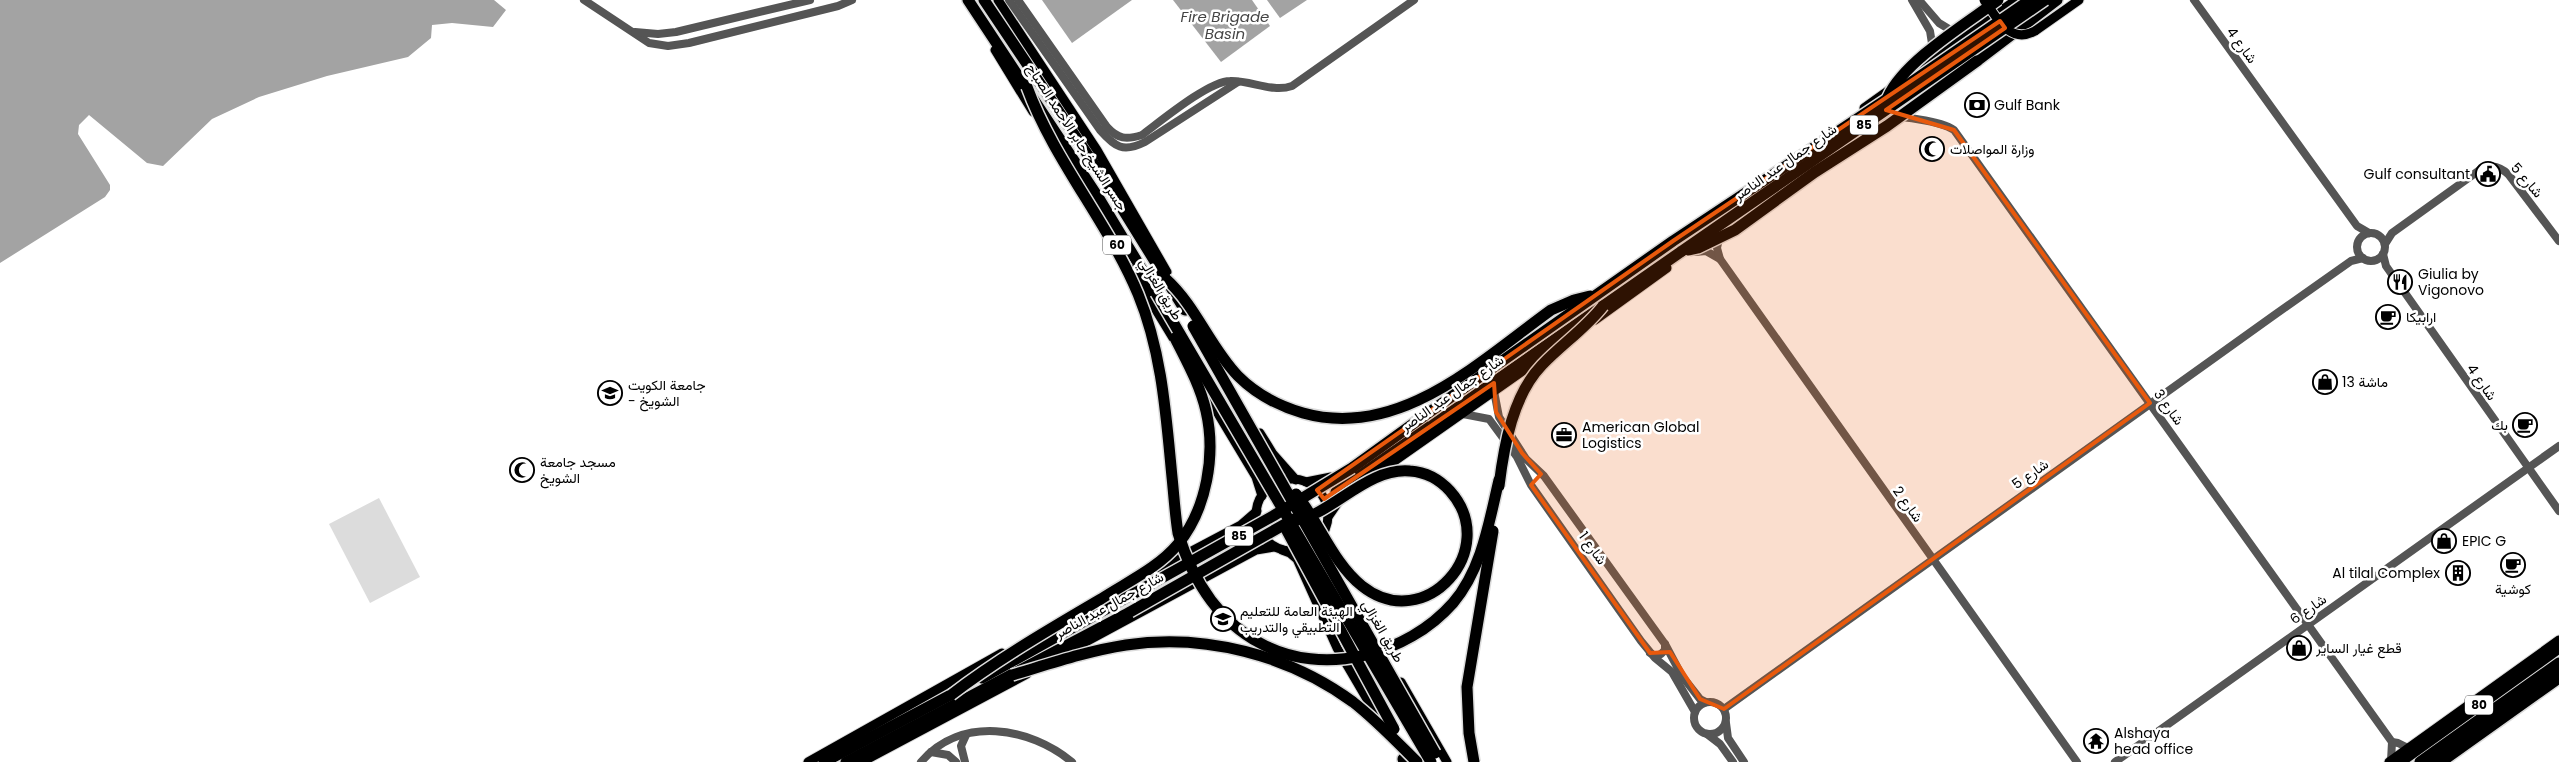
<svg xmlns="http://www.w3.org/2000/svg" width="2559" height="762" viewBox="0 0 2559 762" font-family="Poppins,Vazirmatn,sans-serif">
  <style>
    .green { fill: #dcdcdc }
    .water { fill: #a3a3a3 }
    .lines { fill: none; stroke-linecap: round; stroke-linejoin: round }
    .major-casing { stroke: #dbdbdb; stroke-width: 11 }
    .highway-casing { stroke: #dbdbdb; stroke-width: 14 }
    .minor { stroke: #555; stroke-width: 8 }
    .major { stroke: #000; stroke-width: 9 }
    .highway { stroke: #000; stroke-width: 11 }
    .major-bridge-casing { stroke: #dbdbdb; stroke-width: 11; stroke-linecap: butt }
    .highway-bridge-casing { stroke: #dbdbdb; stroke-width: 14; stroke-linecap: butt }
    .major-bridge { stroke: #000; stroke-width: 9 }
    .highway-bridge { stroke: #000; stroke-width: 11 }
    .marked { fill: #e8590c; fill-opacity: 0.2; stroke: #e8590c; stroke-width: 4; stroke-linejoin: round }
    .labels { text-anchor: middle; stroke-width: 5; stroke-linejoin: round; paint-order: stroke }
    .shield { fill: #fff; stroke: #4c4c4c; stroke-width: 1 }
    .shield-label { font-size: 12px; font-weight: bold; fill: #000 }
    .street-label { font-size: 14px; fill: #000; stroke: #fff }
    .poi-label { font-size: 14px; fill: #000; stroke: #fff; text-anchor: start }
    .water-label { font-size: 15px; font-style: italic; fill: #444; stroke: #fff }
  </style>
  <rect width="100%" height="100%" fill="#fff"/>
  <path class="green" d="M379,498L420,577L370,603L329,524Z"/>
  <g class="water">
    <path d="M0,0H494L506,10L493,27L452,23L432,25L431,38L408,57L327,76L259,97L212,119L163,166L147,163L89,115L79,125L78,134L110,185V190L105,197L0,263Z"/>
    <path d="M1042,0H1132L1072,43Z"/>
    <path d="M1173,0H1252L1270,26L1221,62Z"/>
    <path d="M1267,0H1307L1280,18Z"/>
  </g>
  <g class="lines">
    <defs>
      <g id="major">
        <path d="M998,0L1097,150L1167,272"/>
        <path d="M2035,31L2079,0"/>
        <path d="M995,50L1033,112"/>
        <path d="M1904,79L2016,0"/>
        <path d="M1864,108L1892,88"/>
        <path d="M1754,208L1780,189"/>
        <path d="M1131,269L1176,343"/>
        <path d="M1595,320L1667,268"/>
        <path d="M1202,387L1256,477L1262,496"/>
        <path d="M1260,433L1273,454L1296,480"/>
        <path d="M1376,474L1550,352"/>
        <circle cx="1292" cy="515" r="36"/>
        <path d="M1306,482L1331,477"/>
        <path d="M1328,517L1339,501"/>
        <path d="M1282,550L1290,553L1297,559L1337,648L1381,723"/>
        <path d="M1154,571L1241,525L1257,511"/>
        <path d="M1056,658L1256,550L1274,547"/>
        <path d="M1401,682L1447,762"/>
        <path d="M808,762L1002,653"/>
        <path d="M862,762L1027,674"/>
        <path d="M2389,762L2559,640"/>
        <path d="M2431,762L2559,670"/>
      </g>
      <g id="highway">
        <path d="M968,0L1100,200L1156,293"/>
        <path d="M984,0L1104,179L1185,310"/>
        <path d="M1977,61L2057,0"/>
        <path d="M1352,468L1424,416"/>
        <path d="M1336,492L1682,251"/>
        <path d="M982,678L1124,599"/>
        <path d="M1403,759L1404,762"/>
        <path d="M824,762L960,690"/>
        <path d="M846,762L1130,612"/>
        <path d="M2400,762L2559,648"/>
        <path d="M2420,762L2559,663"/>
        <path d="M2441,762L2559,678"/>
      </g>
    </defs>
    <use href="#major" class="major-casing"/>
    <use href="#highway" class="highway-casing"/>
    <g class="minor">
      <path d="M584,0L649,43L668,46L689,43L838,6L852,0"/>
      <path d="M1009,0L1100,130C1115,147 1123,153 1145,142L1238,82"/>
      <path d="M1018,0L1107,127C1118,139 1126,140 1142,135C1161,121 1209,81 1230,81C1251,80 1272,93 1292,86L1414,0"/>
      <path d="M1912,0L1930,31L1933,50"/>
      <path d="M1919,0L1939,23L1957,34"/>
      <path d="M2194,0L2357,226L2369,233"/>
      <path d="M635,32L658,34L676,32L810,0"/>
      <path d="M1883,118C1898,115 1941,121 1954,130L2392,742L2391,761"/>
      <circle cx="2371" cy="247" r="14"/>
      <path d="M2385,244L2392,233L2481,169C2492,164 2501,167 2509,175L2559,241"/>
      <path d="M1695,252L1706,251L1720,259L2077,762"/>
      <path d="M2383,254L2386,266L2559,511"/>
      <path d="M1720,259L1717,248L1720,234"/>
      <path d="M1494,391L1499,417L1526,459L1544,476L1665,644L1682,676L1700,699L1706,702"/>
      <path d="M1463,414L1489,419L1517,457L1531,485L1641,641L1655,658L1672,672L1695,712"/>
      <path d="M1650,653L1656,656L1661,654L1665,650V644"/>
      <circle cx="1710" cy="718" r="16"/>
      <path d="M1724,709L2273,316L2351,261L2363,258"/>
      <path d="M1726,723L1728,738L1744,762"/>
      <path d="M1707,734L1720,744L1733,762"/>
      <path d="M2392,742L2398,743L2408,748"/>
      <path d="M931,752L948,755L956,762"/>
      <path d="M921,762C961,715 1030,727 1072,762"/>
      <path d="M965,762L961,746L966,735"/>
      <path d="M2115,762L2559,446"/>
    </g>
    <use href="#major" class="major"/>
    <use href="#highway" class="highway"/>
    <defs>
      <path id="major-bridge" d="M1984,0C1997,18 2010,45 2035,31"/>
      <g id="highway-bridge">
        <path d="M1027,87C1054,161 1108,222 1138,294C1162,352 1166,415 1172,477C1174,496 1175,514 1178,533C1192,578 1217,620 1260,643C1323,678 1407,655 1453,603C1482,569 1489,522 1499,480"/>
        <path d="M1888,97C1903,62 1967,23 1998,0"/>
        <path d="M1689,250L1698,248L1735,230L1815,172L1887,126L1977,61"/>
        <path d="M1682,251L2045,0"/>
        <path d="M1166,279C1196,306 1210,347 1238,376C1256,394 1279,406 1303,413C1399,440 1479,362 1551,310L1574,300L1590,296"/>
        <path d="M1156,293L1431,762"/>
        <path d="M1193,326L1435,753"/>
        <path d="M1424,416L1673,241L1887,99L2030,0"/>
        <path d="M1499,486C1504,445 1513,395 1542,365C1562,344 1585,329 1603,306"/>
        <path d="M1296,494C1319,522 1333,563 1362,586C1425,636 1502,549 1450,491C1440,480 1426,472 1410,471C1368,467 1333,513 1297,520"/>
        <path d="M1287,531L1394,729"/>
        <path d="M1124,599L1273,516L1352,468"/>
        <path d="M1130,612L1294,519"/>
        <path d="M1012,675C1049,664 1087,651 1126,645C1204,633 1289,655 1353,702C1376,720 1396,741 1417,762"/>
        <path d="M951,695C998,659 1050,629 1101,599C1127,582 1158,568 1178,544C1207,509 1216,454 1206,411C1200,385 1187,362 1175,338"/>
        <path d="M1474,762L1469,733L1467,687L1493,531"/>
      </g>
    </defs>
    <use href="#major-bridge" class="major-bridge-casing"/>
    <use href="#highway-bridge" class="highway-bridge-casing"/>
    <use href="#major-bridge" class="major-bridge"/>
    <use href="#highway-bridge" class="highway-bridge"/>
  </g>
  <path class="marked" d="M2000,21L2005,28L1886,110L1954,130L2150,403L1724,709L1700,699L1670,652L1650,653L1531,485L1541,474L1522,453L1496,412L1494,383L1324,499L1317,490L1673,241Z"/>
  <defs>
    <symbol id="bank-ring" viewBox="-11 -11 22 22"><circle r="9.5" fill="#fff" stroke="#000" stroke-width="1.5"/><path d="M-6-4H6V4H-6ZM0-2.3a2.3 2.3 0 1 0 0 4.6a2.3 2.3 0 1 0 0-4.6Z" fill="#000"/></symbol>
    <symbol id="mosque-ring" viewBox="-11 -11 22 22"><circle r="9.5" fill="#fff" stroke="#000" stroke-width="1.5"/><path d="M3.5-4.9A6 6 0 1 0 3.5 4.9A5 5 0 1 1 3.5-4.9Z" fill="#000"/></symbol>
    <symbol id="civic-ring" viewBox="-11 -11 22 22"><circle r="9.5" fill="#fff" stroke="#000" stroke-width="1.5"/><path d="M-.6-6.5H3V-4.5H.6V-3L4-1V1h2V6H-6V1h2V-1L-.6-3ZM-1.2 2.5V6h2.4V2.5Z" fill="#000"/></symbol>
    <symbol id="restaurant-ring" viewBox="-11 -11 22 22"><circle r="9.5" fill="#fff" stroke="#000" stroke-width="1.5"/><path d="M-5-6h1v4h1v-4h1v4h1v-4h1v5L-1.5 .5V6h-2V.5L-5-1ZM5-6V6H3V1.5H1.5Q1.5-4 5-6Z" fill="#000"/></symbol>
    <symbol id="cafe-ring" viewBox="-11 -11 22 22"><circle r="9.5" fill="#fff" stroke="#000" stroke-width="1.5"/><path d="M-5.5-4.5H6V0H3Q3 3.5 0 3.5H-2.5Q-5.5 3.5-5.5 0ZM3-3.2v2h1.7v-2ZM-6 4.5H4V6H-6Z" fill="#000"/></symbol>
    <symbol id="shop-ring" viewBox="-11 -11 22 22"><circle r="9.5" fill="#fff" stroke="#000" stroke-width="1.5"/><path d="M-5-2.5h2.3a2.7 3.5 0 0 1 5.4 0H5L5.5 6h-11ZM-1.5-2.5h3a1.5 2.3 0 0 0-3 0Z" fill="#000"/></symbol>
    <symbol id="university-ring" viewBox="-11 -11 22 22"><circle r="9.5" fill="#fff" stroke="#000" stroke-width="1.5"/><path d="M0-5L7-2L0 1L-7-2ZM-4 1L0 2.5L4 1V4Q0 6-4 4Z" fill="#000"/></symbol>
    <symbol id="office-ring" viewBox="-11 -11 22 22"><circle r="9.5" fill="#fff" stroke="#000" stroke-width="1.5"/><path d="M-6-3h4V-5.5h4V-3h4V5H-6ZM-1-4.5V-3h2v-1.5ZM-6 0V1H6V0Z" fill="#000"/></symbol>
    <symbol id="building-ring" viewBox="-11 -11 22 22"><circle r="9.5" fill="#fff" stroke="#000" stroke-width="1.5"/><path d="M-4-6H4V6H1V3H-1V6H-4ZM-2.5-4.3h1.7v1.8h-1.7ZM.8-4.3h1.7v1.8H.8ZM-2.5-1h1.7V.8h-1.7ZM.8-1h1.7V.8H.8Z" fill="#000"/></symbol>
    <symbol id="temple-ring" viewBox="-11 -11 22 22"><circle r="9.5" fill="#fff" stroke="#000" stroke-width="1.5"/><path d="M0-6L5-2H3V0L6.5 2.5H4V6H1.5V3h-3V6H-4V2.5H-6.5L-3 0V-2H-5Z" fill="#000"/></symbol>
  </defs>
  <g fill-rule="evenodd">
    <use href="#bank-ring" x="1963" y="91" width="28" height="28"/>
    <use href="#mosque-ring" x="1918" y="135" width="28" height="28"/>
    <use href="#civic-ring" x="2474" y="160" width="28" height="28"/>
    <use href="#restaurant-ring" x="2386" y="268" width="28" height="28"/>
    <use href="#cafe-ring" x="2374" y="303" width="28" height="28"/>
    <use href="#shop-ring" x="2311" y="368" width="28" height="28"/>
    <use href="#university-ring" x="596" y="379" width="28" height="28"/>
    <use href="#cafe-ring" x="2511" y="411" width="28" height="28"/>
    <use href="#office-ring" x="1550" y="421" width="28" height="28"/>
    <use href="#mosque-ring" x="508" y="456" width="28" height="28"/>
    <use href="#shop-ring" x="2430" y="527" width="28" height="28"/>
    <use href="#cafe-ring" x="2499" y="551" width="28" height="28"/>
    <use href="#building-ring" x="2444" y="559" width="28" height="28"/>
    <use href="#university-ring" x="1209" y="605" width="28" height="28"/>
    <use href="#shop-ring" x="2285" y="634" width="28" height="28"/>
    <use href="#temple-ring" x="2082" y="727" width="28" height="28"/>
  </g>
  <g class="labels">
    <g class="shield">
      <rect x="1850" y="115.5" width="28" height="19" rx="4"/>
      <rect x="1103" y="235.5" width="28" height="19" rx="4"/>
      <rect x="1225" y="526.5" width="28" height="19" rx="4"/>
      <rect x="2465" y="695.5" width="28" height="19" rx="4"/>
    </g>
    <g class="shield-label">
      <text x="1864" y="129">85</text>
      <text x="1117" y="249">60</text>
      <text x="1239" y="540">85</text>
      <text x="2479" y="709">80</text>
    </g>
    <g class="street-label">
      <text transform="translate(2242 45) rotate(54)" y="5">شارع 4</text>
      <text transform="translate(1077 137) rotate(57)" y="5">جسر الشيخ جابر الأحمد الصباح</text>
      <text transform="translate(1785 162) rotate(-35)" y="5">شارع جمال عبد الناصر</text>
      <text transform="translate(2527 180) rotate(49)" y="5">شارع 5</text>
      <text transform="translate(1161 289) rotate(59)" y="5">طريق الغزالي</text>
      <text transform="translate(2482 382) rotate(55)" y="5">شارع 4</text>
      <text transform="translate(1452 393) rotate(-35)" y="5">شارع جمال عبد الناصر</text>
      <text transform="translate(2169 407) rotate(54)" y="5">شارع 3</text>
      <text transform="translate(2030 474) rotate(-35)" y="5">شارع 5</text>
      <text transform="translate(1908 504) rotate(54)" y="5">شارع 2</text>
      <text transform="translate(1593 548) rotate(54)" y="5">شارع 1</text>
      <text transform="translate(1109 605) rotate(-29)" y="5">شارع جمال عبد الناصر</text>
      <text transform="translate(2308 609) rotate(-35)" y="5">شارع 6</text>
      <text transform="translate(1383 631) rotate(60)" y="5">طريق الغزالي</text>
    </g>
    <g class="poi-label">
      <text x="1994" y="110">Gulf Bank</text>
      <text x="1950" y="154">وزارة المواصلات</text>
      <text x="2470" y="179" text-anchor="end">Gulf consultant</text>
      <text x="2418" y="279">Giulia by<tspan x="2418" dy="16">Vigonovo</tspan></text>
      <text x="2406" y="322">ارابيكا</text>
      <text x="2342" y="387">ماشة 13</text>
      <text x="628" y="390">جامعة الكويت<tspan x="628" dy="16">- الشويخ</tspan></text>
      <text x="2508" y="430" text-anchor="end">بك</text>
      <text x="1582" y="432">American Global<tspan x="1582" dy="16">Logistics</tspan></text>
      <text x="540" y="467">مسجد جامعة<tspan x="540" dy="16">الشويخ</tspan></text>
      <text x="2462" y="546">EPIC G</text>
      <text x="2440" y="578" text-anchor="end">Al tilal Complex</text>
      <text x="2513" y="594" text-anchor="middle">كوشية</text>
      <text x="1240" y="616">الهيئة العامة للتعليم<tspan x="1240" dy="16">التطبيقي والتدريب</tspan></text>
      <text x="2316" y="653">قطع غيار الساير</text>
      <text x="2114" y="738">Alshaya<tspan x="2114" dy="16">head office</tspan></text>
    </g>
    <g class="water-label">
      <text x="1225" y="22">Fire Brigade<tspan x="1225" dy="17">Basin</tspan></text>
    </g>
  </g>
</svg>
